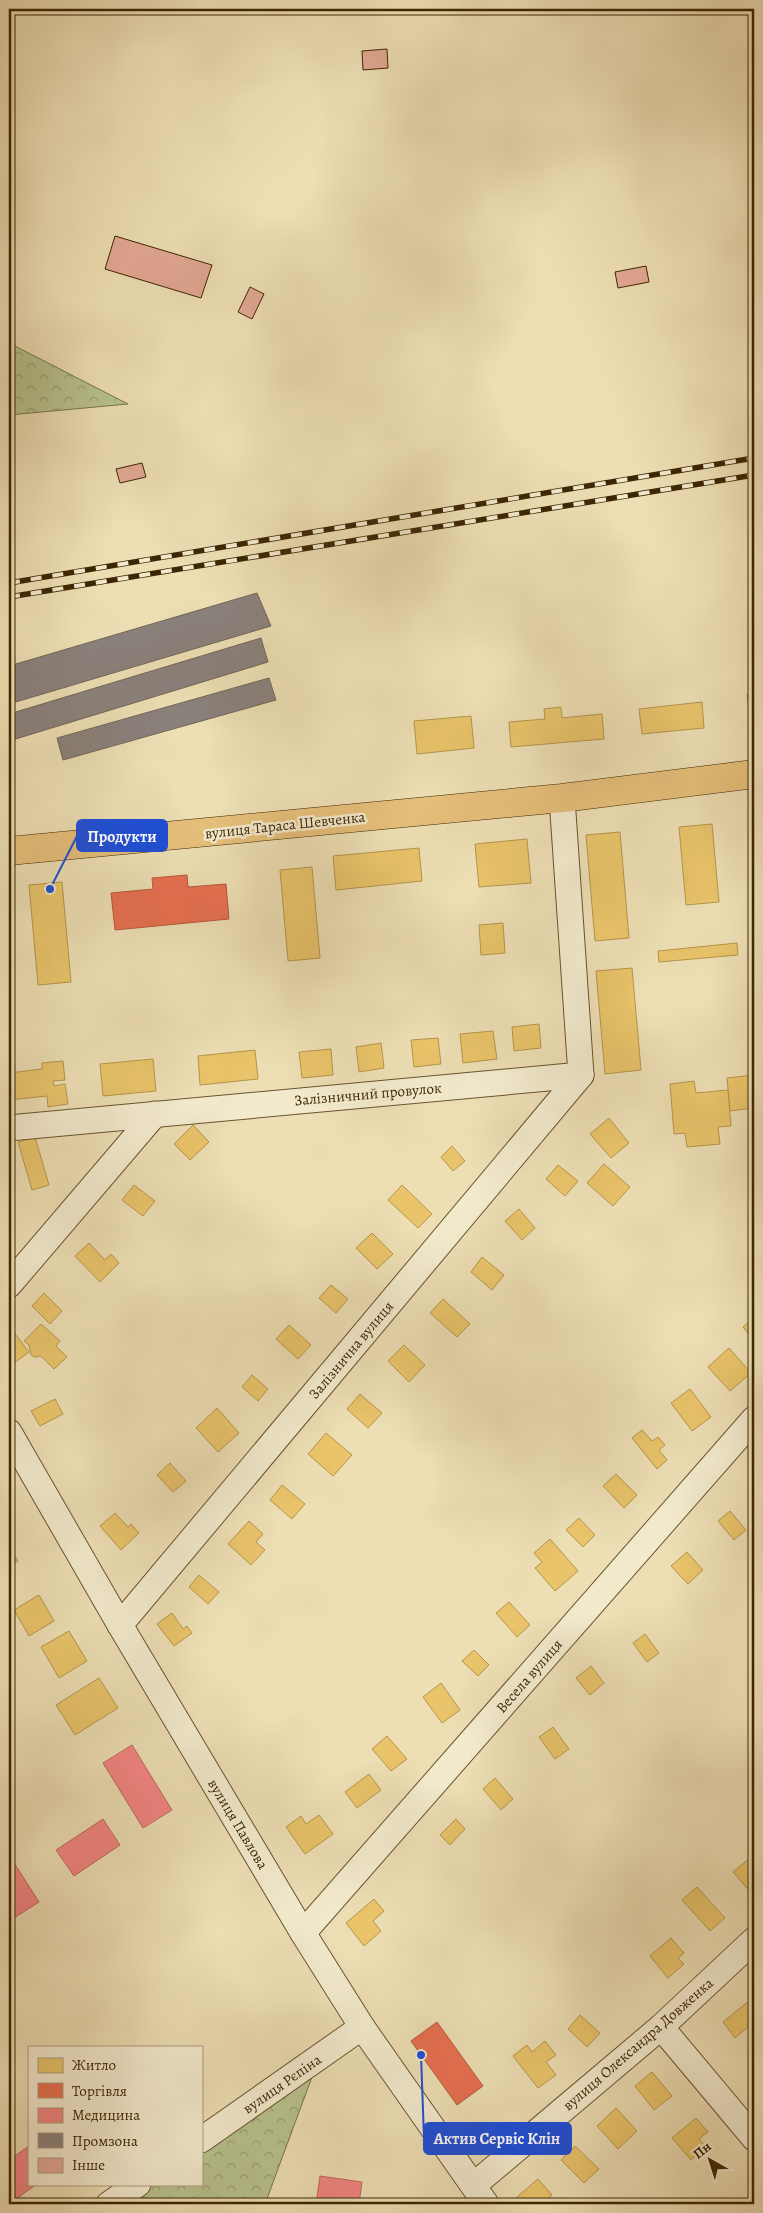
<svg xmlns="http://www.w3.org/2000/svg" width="763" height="2213" viewBox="0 0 763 2213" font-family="Alegreya,serif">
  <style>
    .forest { fill: url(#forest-crowns); stroke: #7a7448 }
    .homes { fill: #e9c46a; stroke: #b5954b }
    .shops { fill: #e76f51; stroke: #b45939 }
    .health { fill: #f28482; stroke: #bc685c }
    .industry { fill: #8a817c; stroke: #736657 }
    .building { fill: #e3a894; stroke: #3d2602 }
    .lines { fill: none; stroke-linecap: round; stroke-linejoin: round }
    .minor-casing { stroke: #69542e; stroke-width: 27 }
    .major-casing { stroke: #3d2602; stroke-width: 29 }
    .minor { stroke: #f3eace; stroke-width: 25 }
    .major { stroke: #e6bf7a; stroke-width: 28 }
    .rail-casing { stroke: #3d2602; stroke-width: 5.5 }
    .rail { stroke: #f3eace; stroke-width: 4; stroke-dasharray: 11; stroke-linecap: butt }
    .labels { text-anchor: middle; stroke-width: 5; stroke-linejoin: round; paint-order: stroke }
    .street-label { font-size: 15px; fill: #3d2602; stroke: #f3eace }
    .leader { fill: none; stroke: #1d4ed8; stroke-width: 2 }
    .callout-dot { fill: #1d4ed8; stroke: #f3eace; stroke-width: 2 }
    .callout { fill: #1d4ed8; stroke: #1d4ed8; stroke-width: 2 }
    .callout-label { font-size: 16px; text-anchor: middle; font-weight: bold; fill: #fff }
  </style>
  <defs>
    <pattern id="forest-crowns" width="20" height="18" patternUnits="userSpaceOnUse" patternTransform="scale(1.25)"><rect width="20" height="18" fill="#b7c18e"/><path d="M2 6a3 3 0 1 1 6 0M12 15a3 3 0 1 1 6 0" fill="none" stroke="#969d72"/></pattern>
  </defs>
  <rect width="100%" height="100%" fill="#eddeb4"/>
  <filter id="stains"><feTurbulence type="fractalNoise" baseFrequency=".004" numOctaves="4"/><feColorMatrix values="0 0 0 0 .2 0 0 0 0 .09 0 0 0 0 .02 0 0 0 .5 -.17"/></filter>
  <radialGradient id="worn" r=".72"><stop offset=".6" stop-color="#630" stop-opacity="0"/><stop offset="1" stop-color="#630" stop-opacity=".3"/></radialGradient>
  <g class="forest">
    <path d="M9,343L128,404L9,415Z"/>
    <path d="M319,2058L265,2204H109L138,2184H201V2140Z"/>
  </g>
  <g class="homes">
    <path d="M747,694H754V725L751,726Z"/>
    <path d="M702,702L704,728L642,734L639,709Z"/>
    <path d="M561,707L562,718L602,714L604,739L511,747L509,722L545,719L544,709Z"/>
    <path d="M471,716L474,748L417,754L414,721Z"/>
    <path d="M712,824L719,902L686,905L679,827Z"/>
    <path d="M620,832L629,938L595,941L586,835Z"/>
    <path d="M527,839L531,883L479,887L475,844Z"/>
    <path d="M419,848L422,881L336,890L333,856Z"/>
    <path d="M312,867L320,958L288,961L280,870Z"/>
    <path d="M62,882L71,982L38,985L29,885Z"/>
    <path d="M503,923L505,953L481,955L479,925Z"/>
    <path d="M737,943L738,955L659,962L658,951Z"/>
    <path d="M632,968L641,1070L605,1074L596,971Z"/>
    <path d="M539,1024L541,1048L514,1051L512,1027Z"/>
    <path d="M493,1031L497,1059L463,1063L460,1034Z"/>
    <path d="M438,1038L441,1064L414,1067L411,1040Z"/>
    <path d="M381,1043L384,1068L359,1072L356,1047Z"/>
    <path d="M331,1049L333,1075L302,1078L299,1052Z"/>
    <path d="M255,1050L258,1079L200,1085L198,1056Z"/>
    <path d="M153,1059L156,1091L103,1096L100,1064Z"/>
    <path d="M63,1061L65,1080L53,1081L54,1086L65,1084L68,1104L48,1107L47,1096L9,1100V1073L42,1069V1063Z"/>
    <path d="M754,1075V1108L730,1111L727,1078Z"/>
    <path d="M694,1081L696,1093L728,1090L731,1126L718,1127L720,1144L687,1147L685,1133L674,1134L670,1084Z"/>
    <path d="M609,1118L629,1143L611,1158L590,1134Z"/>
    <path d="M193,1125L209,1142L190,1160L174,1144Z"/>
    <path d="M35,1137L49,1185L32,1190L18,1142Z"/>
    <path d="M452,1146L465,1161L453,1171L441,1157Z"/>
    <path d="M604,1164L630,1187L613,1206L587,1183Z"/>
    <path d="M558,1165L578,1181L565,1196L546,1179Z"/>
    <path d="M134,1185L155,1201L143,1216L122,1200Z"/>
    <path d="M402,1185L432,1214L418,1228L388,1200Z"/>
    <path d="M519,1209L535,1228L522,1240L505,1221Z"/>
    <path d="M372,1233L393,1254L377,1269L356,1248Z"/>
    <path d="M89,1243L105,1260L111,1254L119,1263L100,1282L75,1256Z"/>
    <path d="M482,1257L504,1275L492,1290L471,1272Z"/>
    <path d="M331,1285L348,1299L336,1313L319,1298Z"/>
    <path d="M44,1293L62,1311L50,1324L32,1306Z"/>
    <path d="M443,1299L470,1324L457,1337L430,1313Z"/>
    <path d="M754,1318V1340L743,1327Z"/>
    <path d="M41,1324L60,1341L56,1346L67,1357L54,1369L41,1356L35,1357L31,1355L29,1345L24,1341Z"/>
    <path d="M289,1325L311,1345L298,1359L276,1339Z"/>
    <path d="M12,1330L29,1352L14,1363L9,1356V1333Z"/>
    <path d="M404,1345L425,1365L409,1382L388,1361Z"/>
    <path d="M729,1348L751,1373L730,1391L708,1367Z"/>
    <path d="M252,1375L268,1389L258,1401L242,1387Z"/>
    <path d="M690,1389L711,1417L692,1431L671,1403Z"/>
    <path d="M360,1394L382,1413L368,1428L347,1409Z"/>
    <path d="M55,1399L63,1414L40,1426L31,1411Z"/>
    <path d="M217,1408L239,1433L218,1452L196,1428Z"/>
    <path d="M642,1430L652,1441L658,1437L665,1445L659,1450L667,1460L657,1469L632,1438Z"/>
    <path d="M326,1433L352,1455L333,1476L308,1454Z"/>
    <path d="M170,1463L186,1481L173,1492L157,1475Z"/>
    <path d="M616,1474L637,1495L624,1508L603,1486Z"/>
    <path d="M282,1485L305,1504L292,1519L270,1500Z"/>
    <path d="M730,1511L746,1530L734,1540L718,1521Z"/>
    <path d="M115,1513L128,1527L131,1524L139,1533L121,1550L100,1526Z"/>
    <path d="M579,1518L595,1535L583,1547L566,1530Z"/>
    <path d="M249,1521L263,1534L256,1542L265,1550L251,1565L228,1544Z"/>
    <path d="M550,1539L578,1571L555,1591L535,1568L542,1562L534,1553Z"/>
    <path d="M9,1546L18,1561L9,1567Z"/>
    <path d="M687,1552L703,1570L688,1584L671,1566Z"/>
    <path d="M199,1575L219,1592L208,1604L189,1587Z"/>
    <path d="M39,1595L54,1621L29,1636L14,1610Z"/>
    <path d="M509,1602L530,1625L517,1637L496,1613Z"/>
    <path d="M172,1613L183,1629L187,1626L192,1633L174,1646L157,1624Z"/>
    <path d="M69,1631L87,1661L59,1678L41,1647Z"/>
    <path d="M645,1634L659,1653L647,1662L633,1643Z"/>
    <path d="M474,1650L489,1665L478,1676L462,1661Z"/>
    <path d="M591,1666L604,1683L590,1695L576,1678Z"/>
    <path d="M99,1678L118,1708L75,1735L56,1705Z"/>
    <path d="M441,1683L460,1710L442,1723L423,1697Z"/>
    <path d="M553,1727L569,1749L555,1759L539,1737Z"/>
    <path d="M387,1736L407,1759L391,1771L372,1749Z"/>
    <path d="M369,1774L381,1790L357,1808L345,1792Z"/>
    <path d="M495,1778L513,1799L501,1810L483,1789Z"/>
    <path d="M319,1815L333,1834L305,1854L286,1827L301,1816L306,1824Z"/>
    <path d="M456,1819L465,1829L450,1845L440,1835Z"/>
    <path d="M750,1858L754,1864V1892L752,1894L733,1872Z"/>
    <path d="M697,1887L725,1918L710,1931L682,1900Z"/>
    <path d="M374,1899L384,1911L373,1921L381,1931L364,1946L346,1923Z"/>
    <path d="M671,1938L684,1953L678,1958L684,1964L668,1978L650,1956Z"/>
    <path d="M754,1997V2022L735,2038L723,2022Z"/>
    <path d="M580,2015L600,2033L587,2047L568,2029Z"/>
    <path d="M545,2041L556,2055L546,2062L556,2075L538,2088L513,2056L527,2045L532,2052Z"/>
    <path d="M652,2072L672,2096L654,2110L635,2086Z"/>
    <path d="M616,2108L637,2131L618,2149L597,2126Z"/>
    <path d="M696,2118L708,2132L699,2139L706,2147L691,2160L672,2138Z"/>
    <path d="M575,2146L599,2169L584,2183L561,2160Z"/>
    <path d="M538,2179L552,2195L541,2204H523L517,2197Z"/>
  </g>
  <g class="shops">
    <path d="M187,875L188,887L226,884L229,919L115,930L111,893L153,889L152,878Z"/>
    <path d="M9,885H10L14,921H9Z"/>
    <path d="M437,2022L483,2086L457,2105L411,2041Z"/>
  </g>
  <g class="health">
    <path d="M132,1745L172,1810L143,1828L103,1763Z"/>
    <path d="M103,1819L120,1845L74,1876L56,1850Z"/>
    <path d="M9,1855L39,1902L14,1918L9,1911Z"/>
    <path d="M29,2146V2184H37L9,2204V2160Z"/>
    <path d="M320,2176L362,2182L359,2204H316Z"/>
  </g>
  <g class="industry">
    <path d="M257,593L271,626L9,704V666Z"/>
    <path d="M261,638L268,662L9,741V714Z"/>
    <path d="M269,678L276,700L63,760L57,738Z"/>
  </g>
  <g class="building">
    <path d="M387,49L388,68L363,70L362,51Z"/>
    <path d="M115,236L212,265L201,298L105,269Z"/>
    <path d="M646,266L649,282L618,288L615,272Z"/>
    <path d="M250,287L264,294L252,319L238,312Z"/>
    <path d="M142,463L146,477L120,483L116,469Z"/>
  </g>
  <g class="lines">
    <defs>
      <g id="minor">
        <path d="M562,798L581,1075"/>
        <path d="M9,1128L581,1075"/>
        <path d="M9,1285L155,1114"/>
        <path d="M9,1432L120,1625L303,1933L362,2027L486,2204"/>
        <path d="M120,1625L581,1075"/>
        <path d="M303,1933L754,1419"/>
        <path d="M661,2027L754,2138"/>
        <path d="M201,2140L362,2027"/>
        <path d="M474,2185L661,2027L754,1940"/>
        <path d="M109,2204L138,2184"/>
      </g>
      <path id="major" d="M9,851L562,798L754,774"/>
    </defs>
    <use href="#minor" class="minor-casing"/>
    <use href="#major" class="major-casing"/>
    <use href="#minor" class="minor"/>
    <use href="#major" class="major"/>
    <defs>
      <g id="rail">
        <path d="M9,583L754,458"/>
        <path d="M9,597L754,475"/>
      </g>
    </defs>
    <use href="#rail" class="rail-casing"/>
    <use href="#rail" class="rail"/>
  </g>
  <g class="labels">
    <g class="street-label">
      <text transform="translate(285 825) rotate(-6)" y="5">вулиця Тараса Шевченка</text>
      <text transform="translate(368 1094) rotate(-5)" y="5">Залізничний провулок</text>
      <text transform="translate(351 1350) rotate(-50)" y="5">Залізнична вулиця</text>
      <text transform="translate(529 1676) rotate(-49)" y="5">Весела вулиця</text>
      <text transform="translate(238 1824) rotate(59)" y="5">вулиця Павлова</text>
      <text transform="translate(638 2044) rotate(-41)" y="5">вулиця Олександра Довженка</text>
      <text transform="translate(282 2084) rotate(-35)" y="5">вулиця Рєпіна</text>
    </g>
  </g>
  <path class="leader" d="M50 889L77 836M421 2055L424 2138"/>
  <g class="callout-dot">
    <circle cx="50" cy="889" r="5"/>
    <circle cx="421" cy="2055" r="5"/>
  </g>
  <g class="callout">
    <rect x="77" y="820" width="90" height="31" rx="5"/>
    <rect x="424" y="2123" width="147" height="31" rx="5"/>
  </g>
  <g class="callout-label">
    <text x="122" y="842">Продукти</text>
    <text x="497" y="2144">Актив Сервiс Клiн</text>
  </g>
  <rect width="763" height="2213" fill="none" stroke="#eddeb4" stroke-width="30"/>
  <rect x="10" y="10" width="743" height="2193" fill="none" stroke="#3d2602" stroke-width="2.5"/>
  <rect x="15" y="15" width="733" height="2183" fill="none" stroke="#3d2602"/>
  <rect x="28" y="2046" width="175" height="140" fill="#f3eace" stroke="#aa9c7c"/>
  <rect x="38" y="2058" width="25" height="15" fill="#e9c46a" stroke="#aa9c7c"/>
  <text x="72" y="2070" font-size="15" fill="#3d2602">Житло</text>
  <rect x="38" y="2083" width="25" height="15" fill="#e76f51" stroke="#aa9c7c"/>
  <text x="72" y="2096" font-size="15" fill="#3d2602">Торгівля</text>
  <rect x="38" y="2108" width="25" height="15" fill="#f28482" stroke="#aa9c7c"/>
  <text x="72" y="2120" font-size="15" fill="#3d2602">Медицина</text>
  <rect x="38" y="2133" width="25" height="15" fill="#8a817c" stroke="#aa9c7c"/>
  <text x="72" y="2146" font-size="15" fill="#3d2602">Промзона</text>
  <rect x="38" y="2158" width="25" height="15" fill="#e3a894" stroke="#aa9c7c"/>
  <text x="72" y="2170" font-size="15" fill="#3d2602">Інше</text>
  <g transform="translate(710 2160) rotate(321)" stroke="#f3eace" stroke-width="4" paint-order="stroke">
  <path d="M0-4L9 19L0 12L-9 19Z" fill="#3d2602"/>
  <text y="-8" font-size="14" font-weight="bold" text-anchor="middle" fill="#3d2602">Пн</text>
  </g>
  <rect width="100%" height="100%" filter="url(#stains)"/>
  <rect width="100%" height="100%" fill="url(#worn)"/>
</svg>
